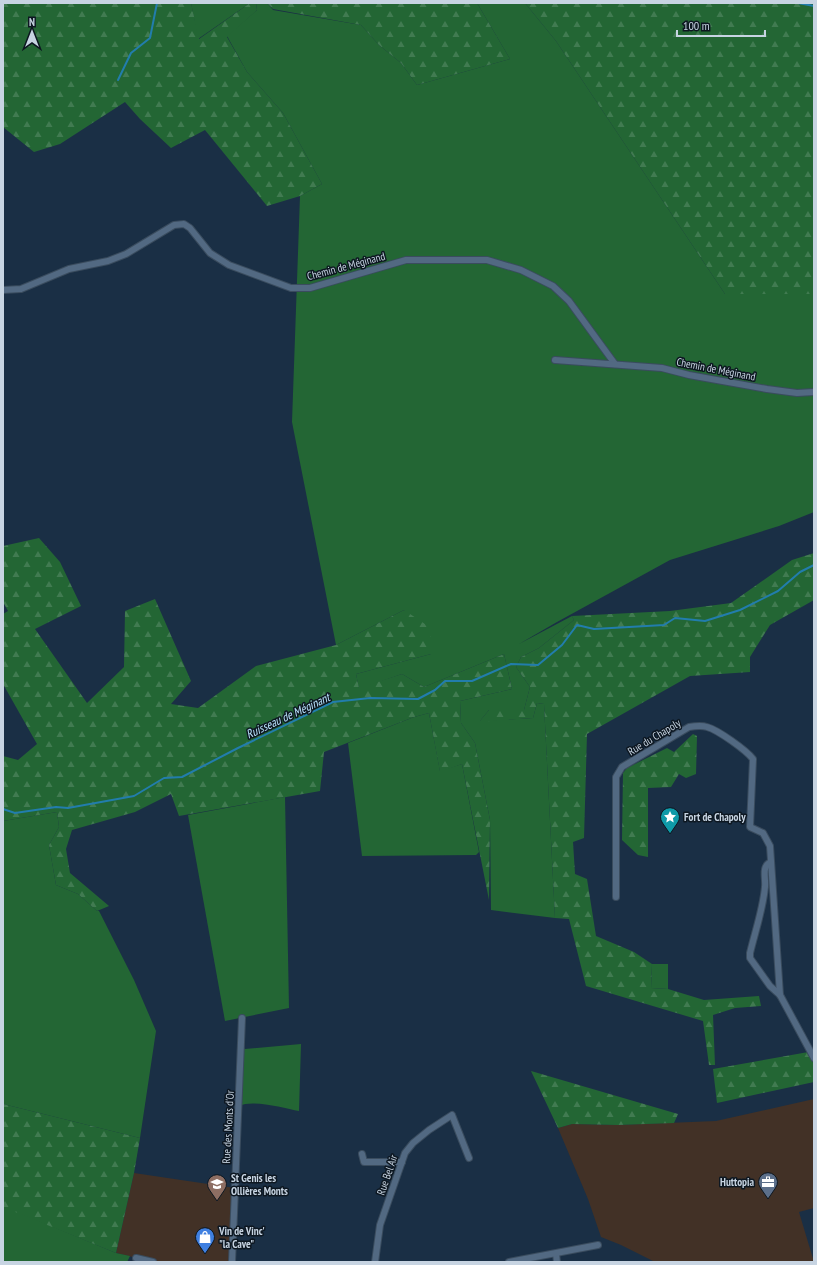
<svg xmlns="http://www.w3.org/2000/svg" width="817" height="1265" viewBox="0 0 817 1265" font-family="'PT Sans Narrow',sans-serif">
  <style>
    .industrial { fill: #423126 }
    .grass { fill: #236634 }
    .forest { fill: url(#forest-firs) }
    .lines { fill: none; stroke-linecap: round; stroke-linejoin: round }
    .stream { stroke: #227dac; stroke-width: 2 }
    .minor-casing { stroke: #3a4c5e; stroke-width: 8 }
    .minor { stroke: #526982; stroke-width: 6 }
    .labels { text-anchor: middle; stroke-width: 3; stroke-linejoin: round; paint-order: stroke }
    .street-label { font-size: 11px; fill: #c7d4e2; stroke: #0d1721 }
    .poi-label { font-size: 11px; font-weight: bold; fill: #c7d4e2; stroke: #0d1721; text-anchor: start }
    .water-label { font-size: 12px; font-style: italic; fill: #bae3fd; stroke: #0d1721 }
  </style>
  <defs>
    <pattern id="forest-firs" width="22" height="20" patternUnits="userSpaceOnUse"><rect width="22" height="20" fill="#236634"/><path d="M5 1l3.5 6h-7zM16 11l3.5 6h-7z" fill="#417b51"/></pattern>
  </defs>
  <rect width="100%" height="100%" fill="#1a2f45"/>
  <g class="industrial">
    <path d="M814,1099V1208L799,1212L814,1262H655L621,1245L601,1237L588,1199L558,1128L572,1124L618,1125L716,1121Z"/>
    <path d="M134,1173L235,1188L234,1262H153L116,1253Z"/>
  </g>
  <g class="grass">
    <path d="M191,3H250L198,39Z"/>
    <path d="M256,3H267L273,10L361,25L379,45L401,63L417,85L510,59L477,3H525L556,41L725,294H814V512L779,526L670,560L557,622L519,644L572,616L574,620L539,648L521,657L516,667L530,687L524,710H489L480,721L533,718L537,703L544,704L555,918L491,910L490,820L475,743L461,723L460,701L512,689L504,654L424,687L402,674L359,689L356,674L431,654L404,610L336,645L292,422L300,196L322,184L283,113L247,72L227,36L257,10Z"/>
    <path d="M429,713L440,771L462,764L479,852L476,855L362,856L348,743L414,717Z"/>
    <path d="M285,797L289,1008L225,1021L188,815Z"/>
    <path d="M57,812L59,827L49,845L56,885L78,894L97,911H99L134,980L156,1031L140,1138L3,1104V821Z"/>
    <path d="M652,964H668V989L651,988Z"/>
    <path d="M301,1044L299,1111C284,1108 252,1099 239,1106L241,1045L245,1049Z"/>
    <path d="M3,1206L116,1253L130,1256L127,1262H3Z"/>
  </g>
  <g class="forest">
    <path d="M3,3H191L199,39L250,3H256L257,10L227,37L247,72L283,113L322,184L300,196L267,206L205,130L171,148L140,119L125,102L60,144L34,152L3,127Z"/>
    <path d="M267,3H477L510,59L417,85L401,63L379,45L361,25L273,9Z"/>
    <path d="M525,3H814V294H725L556,41Z"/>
    <path d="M39,538L60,562L81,606L35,629L87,703L124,667L125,611L155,599L191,681L171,704L198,708L256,666L336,645L404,610L431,628V654L356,674L359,688L402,674L424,687L504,654L512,689L460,701L461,723L475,743L490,820L489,900L462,764L440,772L429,713L414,717L324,752L320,791L179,816L171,794L135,812L72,830L66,849L70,873L109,906L97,911L78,894L56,885L49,845L59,827L57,812L3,821V756L18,760L37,744L3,684V614L8,611L3,602V546Z"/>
    <path d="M814,553V600L770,625L750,657V672L690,676L587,734L584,838L573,842L575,874L587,879L596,936L634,952L652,964L651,988L668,989L704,1000L759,996L761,1006L735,1008L713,1015L715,1065H709L703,1021L586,986L569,919L555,918L544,704L537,703L533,718L479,722L489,710H524L530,687L516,667L521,657L539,648L574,620L572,616L670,611L731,603L792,560Z"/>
    <path d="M693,734L697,736L696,774L686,778L679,774L671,787L648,788V857L638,855L622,840L623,773L627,768L667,748L674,752Z"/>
    <path d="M814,1051V1082L717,1103L713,1069Z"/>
    <path d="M531,1071L678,1114L674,1123L618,1125L572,1124L558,1128Z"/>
    <path d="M3,1104L140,1138L134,1173L116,1253L3,1207Z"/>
  </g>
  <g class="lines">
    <g class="stream">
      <path d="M798,3L814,6"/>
      <path d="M118,80L131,53L150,38L157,3"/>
      <path d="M3,809L15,813L56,807L68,808L134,796L164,778L182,777L238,748L333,702L370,698L418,699L435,690L445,681H472L511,664L538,665L562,645L577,625L594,629L664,625L675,618L705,621L740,610L778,591L800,572L814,565"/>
    </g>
    <defs>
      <g id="minor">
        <path d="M3,290L21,289L69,269L108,261L126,254L174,225L184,224L190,228L210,253L229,265L291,288H310L406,260H487L521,270L553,286L569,301L615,364"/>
        <path d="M555,360L662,368L689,375L767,389L797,393L814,392"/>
        <path d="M771,862C761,866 766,878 765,887C763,909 755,932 750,953V958L770,986L780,995L814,1058"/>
        <path d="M616,897V777L622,767L689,727C695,726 701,725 707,727C718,730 746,750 753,759L750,827L763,833L770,846L780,995"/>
        <path d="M362,1154L364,1162H402"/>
        <path d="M556,1254L557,1262"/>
        <path d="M136,1258L153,1262"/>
        <path d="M232,1262L242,1018"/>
        <path d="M375,1262L380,1225L405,1153L413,1143L429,1130L452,1115L469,1158"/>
        <path d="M509,1262L598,1245"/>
      </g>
    </defs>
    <use href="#minor" class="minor-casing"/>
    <use href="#minor" class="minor"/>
  </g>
  <defs>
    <symbol id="sight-pin" viewBox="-11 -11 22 30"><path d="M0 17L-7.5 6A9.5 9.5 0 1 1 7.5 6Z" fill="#0f9aa8" stroke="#0d1721"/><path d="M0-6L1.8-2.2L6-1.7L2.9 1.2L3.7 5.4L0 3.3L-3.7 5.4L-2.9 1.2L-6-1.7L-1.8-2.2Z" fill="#fff"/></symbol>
    <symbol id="office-pin" viewBox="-11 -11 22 30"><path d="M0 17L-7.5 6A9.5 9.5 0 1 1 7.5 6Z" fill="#5c6f8a" stroke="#0d1721"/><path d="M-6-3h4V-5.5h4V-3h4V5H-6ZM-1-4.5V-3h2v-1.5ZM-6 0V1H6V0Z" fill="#fff"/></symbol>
    <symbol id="school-pin" viewBox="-11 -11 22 30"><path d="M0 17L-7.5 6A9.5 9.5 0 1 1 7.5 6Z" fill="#8d6e63" stroke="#0d1721"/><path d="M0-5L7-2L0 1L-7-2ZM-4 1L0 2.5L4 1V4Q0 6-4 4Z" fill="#fff"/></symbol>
    <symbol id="shop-pin" viewBox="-11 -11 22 30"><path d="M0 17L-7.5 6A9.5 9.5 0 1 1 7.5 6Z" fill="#3f7fe0" stroke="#0d1721"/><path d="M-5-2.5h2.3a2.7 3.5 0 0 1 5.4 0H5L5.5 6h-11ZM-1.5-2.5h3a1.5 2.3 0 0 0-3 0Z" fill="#fff"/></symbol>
  </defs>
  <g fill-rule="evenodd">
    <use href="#sight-pin" x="659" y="806" width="22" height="30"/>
    <use href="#office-pin" x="757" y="1171" width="22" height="30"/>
    <use href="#school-pin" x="206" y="1173" width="22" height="30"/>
    <use href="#shop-pin" x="194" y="1226" width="22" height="30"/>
  </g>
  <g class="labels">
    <g class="street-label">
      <text transform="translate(346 266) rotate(-15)" y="4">Chemin de Méginand</text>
      <text transform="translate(716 369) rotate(11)" y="4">Chemin de Méginand</text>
      <text transform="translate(654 737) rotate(-31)" y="4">Rue du Chapoly</text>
      <text transform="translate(228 1127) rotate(-87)" y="4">Rue des Monts d'Or</text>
      <text transform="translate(387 1175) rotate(-71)" y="4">Rue Bel Air</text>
    </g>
    <g class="poi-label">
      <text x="684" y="821">Fort de Chapoly</text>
      <text x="231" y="1182">St Genis les<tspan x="231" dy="13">Ollières Monts</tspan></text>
      <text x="754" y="1186" text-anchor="end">Huttopia</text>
      <text x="219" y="1235">Vin de Vinc'<tspan x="219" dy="13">"la Cave"</tspan></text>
    </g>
    <g class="water-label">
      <text transform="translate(288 716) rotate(-25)" y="4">Ruisseau de Méginant</text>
    </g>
  </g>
  <rect width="817" height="1265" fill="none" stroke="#c7d4e2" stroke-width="8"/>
  <g transform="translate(32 32)" stroke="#0d1721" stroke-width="3" paint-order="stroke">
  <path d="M0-3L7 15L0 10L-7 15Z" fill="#c7d4e2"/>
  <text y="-6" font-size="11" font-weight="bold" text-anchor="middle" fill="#c7d4e2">N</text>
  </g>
  <path d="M677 30v6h88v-6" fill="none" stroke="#c7d4e2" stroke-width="2"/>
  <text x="683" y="30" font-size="12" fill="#c7d4e2" stroke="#0d1721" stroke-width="3" paint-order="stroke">100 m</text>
</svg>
